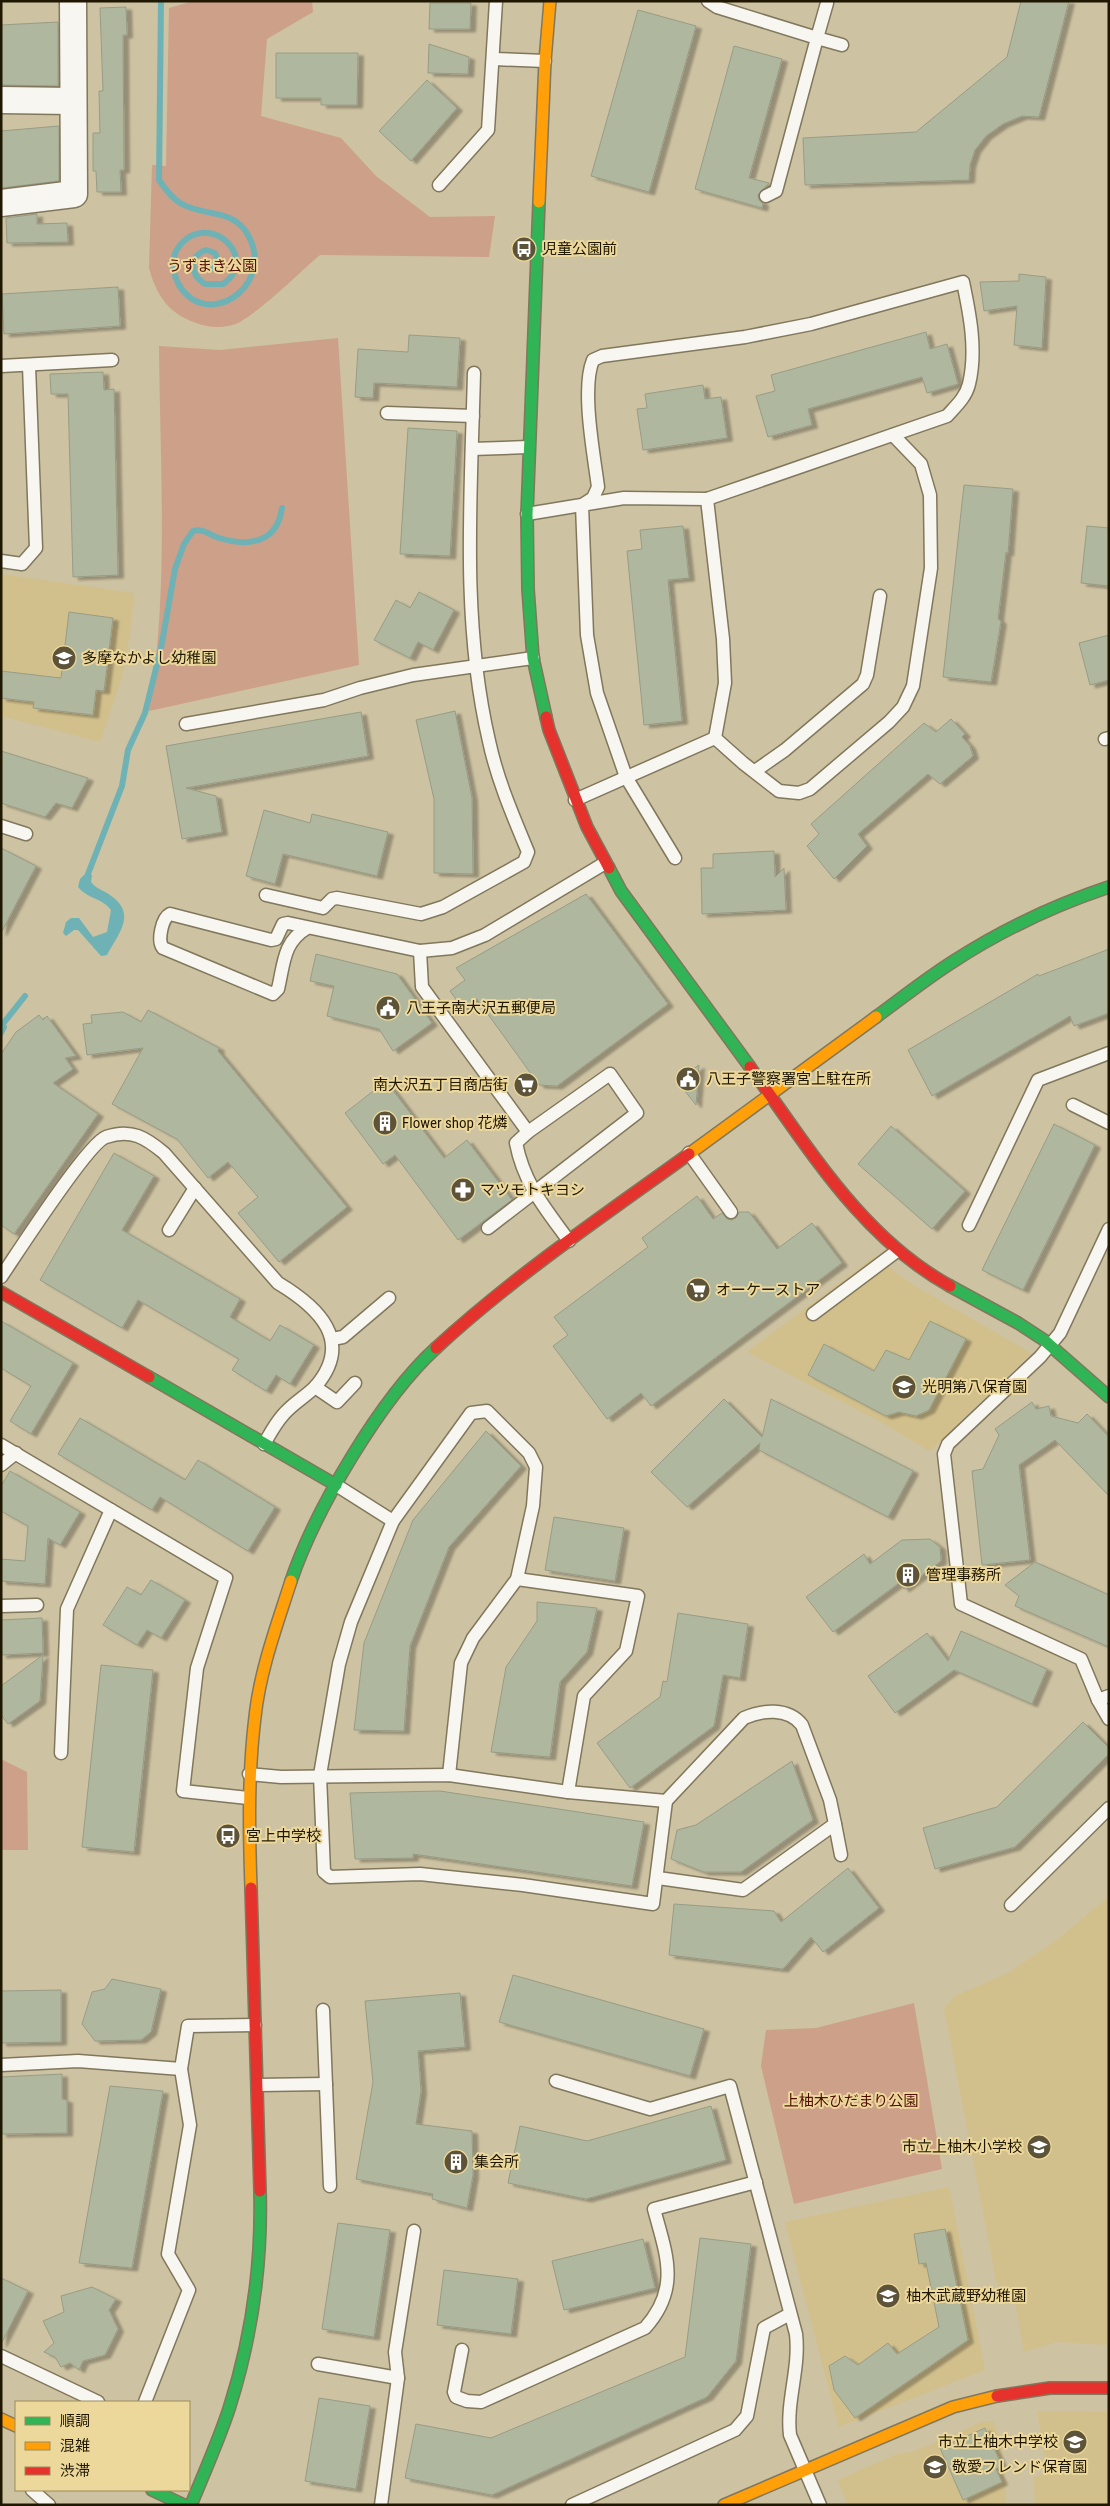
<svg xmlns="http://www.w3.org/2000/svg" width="1110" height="2506" viewBox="0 0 1110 2506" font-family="'Roboto Condensed','Noto Sans JP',sans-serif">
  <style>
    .built { fill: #d2c08c }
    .green { fill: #cda08a }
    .water { fill: #6fb2b5 }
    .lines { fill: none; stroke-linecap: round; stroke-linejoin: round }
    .stream { stroke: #6fb2b5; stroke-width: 6 }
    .building { fill: #afb79f; stroke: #989c86; filter: url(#shadow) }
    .lane-casing { stroke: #80775c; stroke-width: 15 }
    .street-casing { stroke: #80775c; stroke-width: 29 }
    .fast-casing { stroke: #80775c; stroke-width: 14 }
    .slow-casing { stroke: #80775c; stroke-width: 14 }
    .jam-casing { stroke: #80775c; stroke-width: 14 }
    .lane { stroke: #f8f6f1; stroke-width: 12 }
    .street { stroke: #f8f6f1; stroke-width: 26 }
    .fast { stroke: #30b455; stroke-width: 11 }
    .slow { stroke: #ff9f0a; stroke-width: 11 }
    .jam { stroke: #e5322d; stroke-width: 11 }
    .labels { text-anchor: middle; stroke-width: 4; stroke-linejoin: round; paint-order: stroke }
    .poi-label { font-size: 15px; fill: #1f1701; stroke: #edd89b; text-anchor: start }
    .park-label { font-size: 15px; fill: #510d06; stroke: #edd89b }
  </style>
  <defs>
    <filter id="shadow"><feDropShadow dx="5.5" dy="3" stdDeviation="1" flood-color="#0004"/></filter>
  </defs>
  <rect width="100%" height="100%" fill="#cdc2a1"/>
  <g class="built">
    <path d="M1,574L134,593L130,635L121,680L100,742L1,716Z"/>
    <path d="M874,1257L915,1286L1031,1353L930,1451L879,1421L747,1352Z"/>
    <path d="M1109,1896V2345L1056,2342L1024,2352L1013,2289L1004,2291L997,2285L944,2008L955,1996L1008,1973L1057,1940Z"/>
    <path d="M949,2187L985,2370L839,2427L785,2222Z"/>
    <path d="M1037,2411L1109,2412V2505H1035L1034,2477L1047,2472Z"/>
    <path d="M983,2421H993L1000,2439L1006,2495L1005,2505H848L838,2480L897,2454L911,2452L947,2438Z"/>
  </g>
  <g class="green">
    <path d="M194,1H312L313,12L267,39L261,116L341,138L376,176L430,217L495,216L489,257L320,255C294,277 269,304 240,322C231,327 217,328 207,326C173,318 158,301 149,268L152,165L166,166L169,8Z"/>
    <path d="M338,338L359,665L149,711C169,593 160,466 159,346L220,350Z"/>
    <path d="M1,1759L27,1772L28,1850H1Z"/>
    <path d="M914,2003L942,2169L794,2204L761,2066L766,2030L816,2028Z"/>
  </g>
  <path class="water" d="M86,873L92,875L91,882C96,889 103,890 110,895C138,914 118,934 107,955L101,956L78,930H74L66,936L63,933L66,922L71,918H79L93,937L107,932L111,910C102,898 88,899 78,887L80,879Z"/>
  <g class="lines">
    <g class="stream">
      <path d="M161,1L159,180C165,189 172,199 182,204C205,217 233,208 248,235C274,281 218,324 187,295C174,283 167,259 181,244C211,211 260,259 223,284H205C190,275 188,256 206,250L215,253L218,260L212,268L207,266"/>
      <path d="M88,874L122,786L128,750L145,713L161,648L175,569L184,544L193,531C204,528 209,535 219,538C249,547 277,543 282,508"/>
      <path d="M1,1033L4,1027L2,1025L25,996"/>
    </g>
  </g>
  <g class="building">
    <path d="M1021,1H1069L1039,117L1022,116L1003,124L986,136L975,150L970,165L969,180L805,185L803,138L916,132L1007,57Z"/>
    <path d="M430,3H471L470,29H429Z"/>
    <path d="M126,7L127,35H123L124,170H120L121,192H97L96,171H93V133H100L99,91H103L100,8Z"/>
    <path d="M638,10L696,26L649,192L591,176Z"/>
    <path d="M58,22V86L1,85V25Z"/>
    <path d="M429,44L469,57L468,74L428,73Z"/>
    <path d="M734,46L782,59L749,178L769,183L758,195L759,200L763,203L762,208L695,189Z"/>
    <path d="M276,53H358L357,105H321V98H276Z"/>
    <path d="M427,80L457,108L411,161L379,131Z"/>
    <path d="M59,126V181L1,188V131Z"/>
    <path d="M37,214V224L67,223L68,242L7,243L6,218Z"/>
    <path d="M1019,274L1046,277L1042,348L1014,345L1017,306L984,311L980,282L1019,281Z"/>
    <path d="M118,287L120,326L4,334L2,294Z"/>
    <path d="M926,332L930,349L947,344L958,384L927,393L922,377L808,409L812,425L768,437L756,396L775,391L771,375Z"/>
    <path d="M409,335L460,338L457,387L374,383L373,398L355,397L358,349L408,352Z"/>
    <path d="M103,372L104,390L114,389L118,575L73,577L68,394H51L50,374Z"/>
    <path d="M703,385L705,399L721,397L727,438L643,450L637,409L647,408L645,394Z"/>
    <path d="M408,428L457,431L450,556L400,554Z"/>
    <path d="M964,485L1013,489L1008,553L1006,552L998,619L1001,621L991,682L943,677Z"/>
    <path d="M683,526L689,578L668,580L682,721L644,725L627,551L642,549L640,530Z"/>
    <path d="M1087,526L1109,528V586L1081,583Z"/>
    <path d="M419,592L454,610L433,650L418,642L410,658L374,640L396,600L410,608Z"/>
    <path d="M69,612L113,618L104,691L96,690L93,715L33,708L34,702L1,698V671L61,678Z"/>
    <path d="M1109,635V680L1090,685L1079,643Z"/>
    <path d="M455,711L472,798L473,874L434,873V799L416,720Z"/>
    <path d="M361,712L368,756L186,788L216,796L222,832L182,839L166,746Z"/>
    <path d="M951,719L965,734L962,737L970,746L973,756L940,784L928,774L858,834L867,846L834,879L807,846L819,834L811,824L924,723L936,732Z"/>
    <path d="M1,751L88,778L72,808L56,803L45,817L1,803Z"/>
    <path d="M264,810L310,823L312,814L388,832L377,876L283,854L275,884L246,876Z"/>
    <path d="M1,848L36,866L1,933Z"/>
    <path d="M774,851L775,877L784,868L786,910L702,914L701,868H713V854Z"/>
    <path d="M586,894L668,1004L557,1086L539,1085L477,999L463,1009L450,991L465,980L456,968Z"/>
    <path d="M1109,949V1013L1074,1026L1070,1016L932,1096L908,1050L1038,974L1039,976Z"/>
    <path d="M316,954L397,974L432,1023L393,1051L379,1029L327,1016L334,986L310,981Z"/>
    <path d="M148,1010L219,1048L218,1051L347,1207L279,1262L238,1213L258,1197L228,1162L208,1178L177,1139L112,1104L143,1048L87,1055L83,1024L92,1023L91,1015L123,1012L141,1022Z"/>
    <path d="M39,1015L43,1020L47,1016L76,1056L65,1058L73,1069L53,1083L98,1114L14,1234L1,1225V1054L16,1032Z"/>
    <path d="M699,1065L696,1105L677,1081Z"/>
    <path d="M386,1081L444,1158L467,1140L512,1200L458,1240L395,1155L383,1164L345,1113Z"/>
    <path d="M1054,1124L1095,1145L1023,1290L982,1270Z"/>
    <path d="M891,1126L965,1191L932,1229L858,1164Z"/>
    <path d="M114,1153L154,1176L122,1230L240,1299L230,1317L270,1341L280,1325L314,1345L290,1384L276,1375L266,1391L232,1370L239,1359L138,1300L122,1328L40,1280Z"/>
    <path d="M697,1196L713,1219L722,1213L727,1219L732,1220L736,1218L739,1212H749L777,1249L812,1223L842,1263L651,1406L641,1393L607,1419L553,1346L568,1335L554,1317L648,1247L642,1238Z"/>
    <path d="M1,1321L73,1363L31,1434L10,1421L31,1386L1,1368Z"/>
    <path d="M930,1321L966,1339L929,1410L916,1416L899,1412L886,1416L808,1375L824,1344L874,1371L886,1350L909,1360Z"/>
    <path d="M724,1399L762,1437L771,1399L913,1471L888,1517L759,1450L760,1443L687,1507L651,1472Z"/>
    <path d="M1032,1402L1036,1409L1049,1406L1051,1416L1078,1423L1087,1414L1109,1437V1496L1055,1440L1019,1465L1030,1560L982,1565L972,1471L983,1469L999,1435L995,1429Z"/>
    <path d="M80,1418L185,1480L198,1460L275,1507L248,1551L160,1497L152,1510L58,1454Z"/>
    <path d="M486,1431L521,1466L449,1547L410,1646L404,1731L354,1730L364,1643L413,1520Z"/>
    <path d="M10,1471L80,1512L60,1545L48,1538L45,1584L1,1581V1559L25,1561L28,1526L1,1511V1486Z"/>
    <path d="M554,1517L624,1528L615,1581L545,1570Z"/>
    <path d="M930,1539L940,1547L941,1561L904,1589L899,1583L833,1632L806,1597L864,1554L870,1564L902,1540Z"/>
    <path d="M1035,1562L1109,1595V1647L1015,1606L1019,1596L1005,1585Z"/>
    <path d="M151,1580L185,1600L161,1638L147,1630L137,1645L103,1625L127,1587L141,1595Z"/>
    <path d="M537,1602L597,1608L587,1652L560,1682L550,1757L491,1752L506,1667L537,1621Z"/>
    <path d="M678,1613L748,1624L740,1678L723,1675L714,1726L630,1788L597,1743L660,1697L663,1681L667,1682Z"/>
    <path d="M42,1618L43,1653L1,1655V1620Z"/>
    <path d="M961,1631L1047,1669L1032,1704L954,1670L895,1713L868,1676L927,1633L948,1661Z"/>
    <path d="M43,1655L40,1701L8,1724L1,1715V1686Z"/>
    <path d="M101,1665L153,1670L134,1852L82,1847Z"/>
    <path d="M1083,1722L1109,1748V1754L1015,1847L935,1869L923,1828L997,1807Z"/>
    <path d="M792,1761L813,1820L741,1872H704L671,1859L677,1830L696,1825Z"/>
    <path d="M440,1791L644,1822L632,1886L413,1854V1858L355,1859L350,1793Z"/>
    <path d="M848,1868L879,1908L823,1952L811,1937L783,1969L669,1955L674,1904L774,1911L781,1922Z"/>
    <path d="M513,1975L704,2029L690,2076L499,2022Z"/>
    <path d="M112,1979L161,1989L151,2032L141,2040L95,2041L82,2024L92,1992L105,1989Z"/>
    <path d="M61,1990V2042L1,2043V1991Z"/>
    <path d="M460,1993L465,2047L418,2051L421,2091L416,2124L472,2131L473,2175L467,2208L432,2199L433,2194L356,2179L373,2082L365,2001Z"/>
    <path d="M62,2074V2099L67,2100V2133L1,2134V2077Z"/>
    <path d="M110,2086L163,2091L132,2268L79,2263Z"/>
    <path d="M711,2106L726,2160L586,2199L508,2183L520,2126L587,2141Z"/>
    <path d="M338,2223L390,2230L374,2337L322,2329Z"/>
    <path d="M945,2229L968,2340L855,2418L834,2390L829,2366L845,2356L858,2365L888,2343L897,2354L939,2327L926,2263L919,2264L914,2234Z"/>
    <path d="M700,2238L751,2244L736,2361L707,2397L492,2495L405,2478L416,2424L491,2438L685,2357Z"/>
    <path d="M643,2239L655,2288L564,2310L552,2261Z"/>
    <path d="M444,2270L518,2279L511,2334L437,2325Z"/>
    <path d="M1,2278L28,2291L1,2344Z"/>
    <path d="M92,2287L116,2299L109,2310L118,2329L105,2355L83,2361L79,2370L70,2363L61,2367L55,2357L44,2352L54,2343L43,2321L64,2312L61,2296Z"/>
    <path d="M319,2398L370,2406L356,2489L305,2481Z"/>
    <path d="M985,2428L1002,2466L996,2469L1002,2482L963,2500L940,2448Z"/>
  </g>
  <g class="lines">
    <defs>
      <g id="lane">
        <path d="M708,1L717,7L817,38L776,191L766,196"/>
        <path d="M827,3L817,38L842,45"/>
        <path d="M494,59L545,61"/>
        <path d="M439,185L488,130L496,1"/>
        <path d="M1,366L112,360"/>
        <path d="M387,413L473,416"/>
        <path d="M472,449L528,447"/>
        <path d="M707,499L723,639L725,683L715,738L743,763L779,791L799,793L810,789L889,722L903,707L913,686L931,568L930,495L921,464L893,435"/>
        <path d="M527,514L624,498L707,499L947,416C956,406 966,397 969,384C977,351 970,315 963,282L811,324L745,337L602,356L593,360C581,389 594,455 598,487L593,498L582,505L587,635L597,693L626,777L675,858"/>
        <path d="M1,561L22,564L36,548L29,366"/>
        <path d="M186,724L324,700L360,688L413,675L533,658"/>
        <path d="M1105,739L1109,738"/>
        <path d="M755,771L785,750L863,684L867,675L880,596"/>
        <path d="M575,800L715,738"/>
        <path d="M1,826L26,834"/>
        <path d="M266,895L323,908L332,899L337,898L421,914L443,907L524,862L528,852C513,816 497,779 489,741C461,621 471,495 474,373"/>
        <path d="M307,928C283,942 284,964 278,989L273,994L163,948C157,941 162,918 170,914L271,940L276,939L283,924L288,923L420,951L452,948L485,935L605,863"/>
        <path d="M420,951L422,987L528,1132L516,1143C524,1184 545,1208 569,1241"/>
        <path d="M1073,1105L1109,1123"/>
        <path d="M689,1153L731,1212"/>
        <path d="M969,1225L1038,1080L1109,1053"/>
        <path d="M488,1228L637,1113L610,1074L528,1132"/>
        <path d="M1109,1229L1060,1333L1040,1357L948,1444L944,1454L961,1604L1081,1659L1098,1700L1109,1696"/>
        <path d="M169,1230L195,1188"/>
        <path d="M1,1277C16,1255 88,1143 106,1137C131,1128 146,1138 164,1153L278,1283C318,1307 355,1341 315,1387C305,1397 292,1404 283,1415C275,1424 270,1434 264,1444"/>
        <path d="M813,1314L897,1251"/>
        <path d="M332,1339L343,1337L389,1298"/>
        <path d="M315,1387L337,1402L355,1383"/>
        <path d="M1,1445L226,1578L197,1668L183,1791L248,1798"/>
        <path d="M1,1465L16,1453"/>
        <path d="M336,1485L393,1521"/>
        <path d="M517,1579L638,1596L626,1651L584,1696L568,1792"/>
        <path d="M1,1606L37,1605"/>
        <path d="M1098,1700L1109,1719"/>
        <path d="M61,1753L67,1609L111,1510"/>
        <path d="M249,1774L281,1777L449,1775L568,1792L666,1801L744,1718C762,1710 788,1707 802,1725L830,1800L835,1824L743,1890L658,1878"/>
        <path d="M449,1775L461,1663L473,1638L517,1579L533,1506L536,1467L529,1453L487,1411L471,1413L393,1521L351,1622L339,1664L320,1775L324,1872L330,1877L420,1874L523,1885L653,1904L666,1801"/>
        <path d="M835,1824L841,1855"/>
        <path d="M1011,1905L1109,1808"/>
        <path d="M323,2010L330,2186"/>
        <path d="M1,2065L78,2061L181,2069"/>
        <path d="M556,2081L650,2109L730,2086L796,2334C800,2369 786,2401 790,2435L820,2505"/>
        <path d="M258,2085L326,2084"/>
        <path d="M462,2350L454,2392L456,2397L467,2401L481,2402L645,2328C681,2288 666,2254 654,2209L756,2182"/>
        <path d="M1,2356L98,2402"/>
        <path d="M318,2364L398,2378"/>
        <path d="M145,2402L189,2290L168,2254L190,2125L181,2069L188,2026L255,2025"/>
        <path d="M32,2490L49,2505"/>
        <path d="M381,2505L398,2378L395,2352L414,2231"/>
        <path d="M572,2505L735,2430L747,2416L764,2328L790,2314"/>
      </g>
      <g id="street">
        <path d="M1,100L72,101"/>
        <path d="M1,203L74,194L73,1"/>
      </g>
      <g id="fast">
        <path d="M539,202L527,514L528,589L533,658L546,717"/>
        <path d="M609,868L621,891L750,1067"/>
        <path d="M876,1017C902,998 927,978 954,961C1002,930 1055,905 1109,887"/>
        <path d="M950,1286L1018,1323L1044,1340L1109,1397"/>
        <path d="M149,1377L336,1485"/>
        <path d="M291,1581C315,1510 381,1398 436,1348"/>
        <path d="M152,2490L184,2505"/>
        <path d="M191,2505C204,2473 218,2442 229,2409C251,2340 262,2264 260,2191"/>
      </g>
      <g id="slow">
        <path d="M539,202L545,61L550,1"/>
        <path d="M689,1154L876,1017"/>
        <path d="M251,1888C249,1831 248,1774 255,1717C260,1670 277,1625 291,1581"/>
        <path d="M1,2419L16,2426"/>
        <path d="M724,2505L953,2407L997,2396"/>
      </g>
      <g id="jam">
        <path d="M546,717L549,730L587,827L609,868"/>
        <path d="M750,1067C809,1148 861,1237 950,1286"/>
        <path d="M1,1292L149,1377"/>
        <path d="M436,1348C514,1276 603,1216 689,1154"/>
        <path d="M251,1888L260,2191"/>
        <path d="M997,2396L1050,2388H1109"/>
      </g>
    </defs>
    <use href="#lane" class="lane-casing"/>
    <use href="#street" class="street-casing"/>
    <use href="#fast" class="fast-casing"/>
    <use href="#slow" class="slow-casing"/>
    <use href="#jam" class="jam-casing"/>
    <use href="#lane" class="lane"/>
    <use href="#street" class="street"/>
    <use href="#fast" class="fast"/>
    <use href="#slow" class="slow"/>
    <use href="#jam" class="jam"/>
  </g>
  <defs>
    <symbol id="bus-disc" viewBox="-11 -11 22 22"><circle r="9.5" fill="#5c5339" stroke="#edd89b"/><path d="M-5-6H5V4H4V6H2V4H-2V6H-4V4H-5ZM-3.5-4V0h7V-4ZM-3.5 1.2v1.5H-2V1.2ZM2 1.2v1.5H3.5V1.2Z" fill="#fff"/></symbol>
    <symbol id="school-disc" viewBox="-11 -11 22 22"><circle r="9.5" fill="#5c5339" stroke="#edd89b"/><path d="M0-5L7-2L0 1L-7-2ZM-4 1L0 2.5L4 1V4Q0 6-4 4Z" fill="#fff"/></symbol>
    <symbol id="civic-disc" viewBox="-11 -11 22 22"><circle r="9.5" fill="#5c5339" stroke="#edd89b"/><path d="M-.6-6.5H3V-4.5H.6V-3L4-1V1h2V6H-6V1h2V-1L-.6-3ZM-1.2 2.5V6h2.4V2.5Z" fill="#fff"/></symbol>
    <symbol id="supermarket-disc" viewBox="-11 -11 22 22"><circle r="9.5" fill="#5c5339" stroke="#edd89b"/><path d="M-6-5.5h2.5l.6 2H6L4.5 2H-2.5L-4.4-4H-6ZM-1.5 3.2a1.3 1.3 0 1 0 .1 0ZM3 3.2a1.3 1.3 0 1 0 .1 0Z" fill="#fff"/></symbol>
    <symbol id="building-disc" viewBox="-11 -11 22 22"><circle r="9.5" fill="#5c5339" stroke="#edd89b"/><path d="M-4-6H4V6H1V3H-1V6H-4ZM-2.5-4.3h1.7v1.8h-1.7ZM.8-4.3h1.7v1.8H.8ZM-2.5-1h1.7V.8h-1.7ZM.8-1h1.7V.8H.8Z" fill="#fff"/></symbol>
    <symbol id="pharmacy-disc" viewBox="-11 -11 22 22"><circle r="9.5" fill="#5c5339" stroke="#edd89b"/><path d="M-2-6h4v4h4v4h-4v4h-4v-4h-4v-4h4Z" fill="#fff"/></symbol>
  </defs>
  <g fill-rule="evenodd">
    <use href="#bus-disc" x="510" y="235" width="28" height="28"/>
    <use href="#school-disc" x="50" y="644" width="28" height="28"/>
    <use href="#civic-disc" x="374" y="994" width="28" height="28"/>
    <use href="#civic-disc" x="674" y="1065" width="28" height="28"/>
    <use href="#supermarket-disc" x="512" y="1071" width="28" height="28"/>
    <use href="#building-disc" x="371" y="1109" width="28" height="28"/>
    <use href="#pharmacy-disc" x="449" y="1176" width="28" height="28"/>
    <use href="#supermarket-disc" x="684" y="1276" width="28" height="28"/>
    <use href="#school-disc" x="890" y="1373" width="28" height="28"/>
    <use href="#building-disc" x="894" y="1561" width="28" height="28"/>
    <use href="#bus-disc" x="214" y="1822" width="28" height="28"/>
    <use href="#school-disc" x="1025" y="2133" width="28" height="28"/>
    <use href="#building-disc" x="442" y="2148" width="28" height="28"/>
    <use href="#school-disc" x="874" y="2282" width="28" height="28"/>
    <use href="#school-disc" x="1061" y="2428" width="28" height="28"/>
    <use href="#school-disc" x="921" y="2453" width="28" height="28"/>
  </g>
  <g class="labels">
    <g class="poi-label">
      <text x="542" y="254">児童公園前</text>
      <text x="82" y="663">多摩なかよし幼稚園</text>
      <text x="406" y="1013">八王子南大沢五郵便局</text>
      <text x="706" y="1084">八王子警察署宮上駐在所</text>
      <text x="508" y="1090" text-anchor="end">南大沢五丁目商店街</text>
      <text x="402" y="1128">Flower shop 花燐</text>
      <text x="480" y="1195">マツモトキヨシ</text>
      <text x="716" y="1295">オーケーストア</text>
      <text x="922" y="1392">光明第八保育園</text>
      <text x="926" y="1580">管理事務所</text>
      <text x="246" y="1841">宮上中学校</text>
      <text x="1022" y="2152" text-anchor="end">市立上柚木小学校</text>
      <text x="474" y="2167">集会所</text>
      <text x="906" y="2301">柚木武蔵野幼稚園</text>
      <text x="1058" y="2447" text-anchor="end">市立上柚木中学校</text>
      <text x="952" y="2472">敬愛フレンド保育園</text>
    </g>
    <g class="park-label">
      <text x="212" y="271">うずまき公園</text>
      <text x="851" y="2106">上柚木ひだまり公園</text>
    </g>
  </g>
  <rect width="1110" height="2506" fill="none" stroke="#1f1701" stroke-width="5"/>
  <rect x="15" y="2401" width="175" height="90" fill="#edd89b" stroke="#9b8b5d"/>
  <rect x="25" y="2417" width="25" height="8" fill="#30b455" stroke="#9b8b5d"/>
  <text x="60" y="2426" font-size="15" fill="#1f1701">順調</text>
  <rect x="25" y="2442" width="25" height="8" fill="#ff9f0a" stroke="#9b8b5d"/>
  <text x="60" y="2451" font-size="15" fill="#1f1701">混雑</text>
  <rect x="25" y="2467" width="25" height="8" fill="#e5322d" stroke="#9b8b5d"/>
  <text x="60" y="2476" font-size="15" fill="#1f1701">渋滞</text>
</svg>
